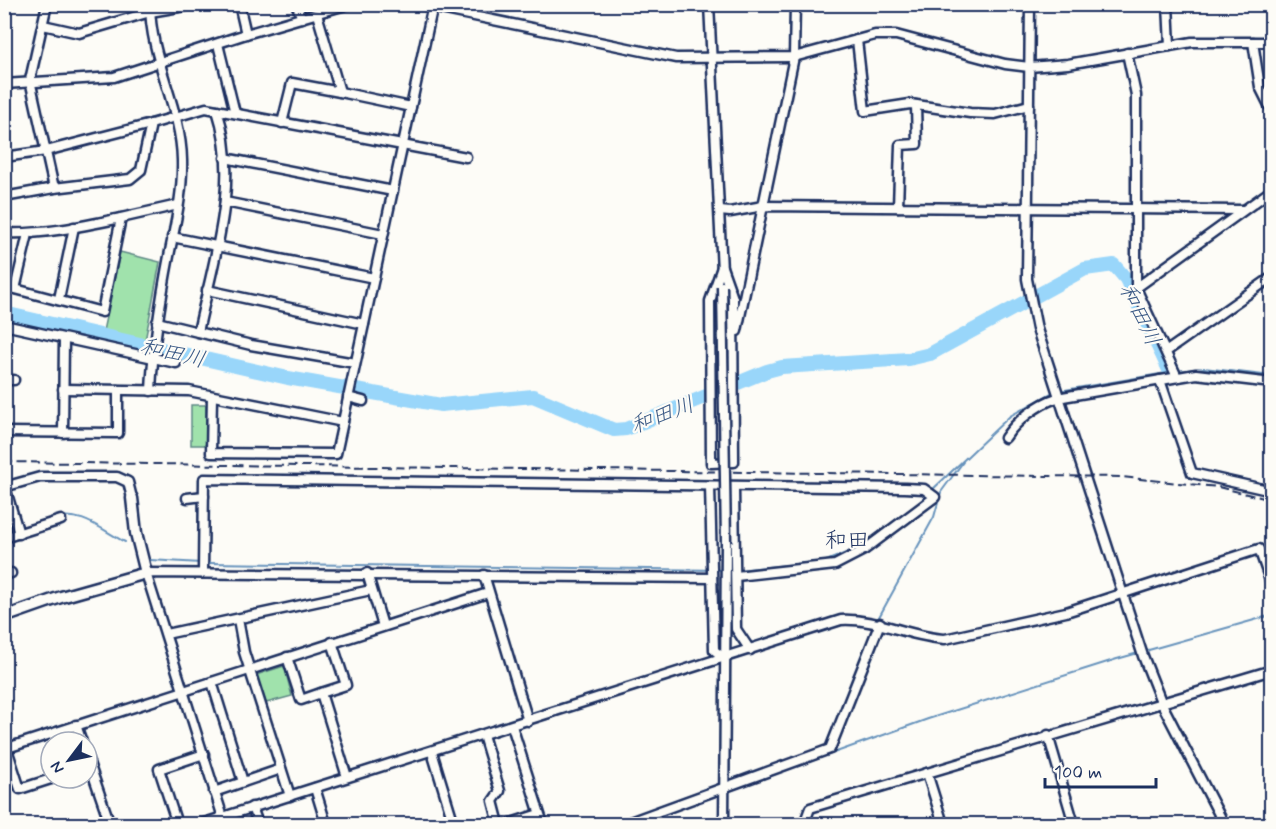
<svg xmlns="http://www.w3.org/2000/svg" width="1276" height="829" viewBox="0 0 1276 829" font-family="Mynerve,'Klee One',sans-serif">
  <style>
    .green { fill: #a0e2ac; stroke: #5e8885; stroke-width: 1.5 }
    .lines { fill: none; stroke-linecap: round; stroke-linejoin: round }
    .stream { stroke: #6793bc; stroke-width: 2 }
    .river { stroke: #99d6fa; stroke-width: 14 }
    .minor-casing { stroke: #1b2f5e; stroke-width: 13 }
    .major-casing { stroke: #1b2f5e; stroke-width: 15 }
    .minor { stroke: #fdfcf7; stroke-width: 8 }
    .major { stroke: #fdfcf7; stroke-width: 10 }
    .rail { stroke: #1b2f5e; stroke-width: 2; stroke-dasharray: 9 4.5; stroke-linecap: butt }
    .minor-bridge-casing { stroke: #1b2f5e; stroke-width: 13; stroke-linecap: butt }
    .minor-bridge { stroke: #fdfcf7; stroke-width: 8 }
    .labels { text-anchor: middle; stroke-width: 4.5; stroke-linejoin: round; paint-order: stroke }
    .water-label { font-size: 22px; font-style: italic; fill: #3a5985; stroke: #fdfcf7 }
    .neighbourhood-label { font-size: 22px; fill: #1b2f5e; stroke: #fdfcf7 }
  </style>
  <rect width="100%" height="100%" fill="#fdfcf7"/>
  <filter id="ink" filterUnits="userSpaceOnUse"><feTurbulence type="fractalNoise" baseFrequency=".0167" numOctaves="2"/><feDisplacementMap in="SourceGraphic" scale="12" xChannelSelector="R" yChannelSelector="G"/><feConvolveMatrix kernelMatrix="1 2 1 2 8 2 1 2 1" color-interpolation-filters="sRGB"/></filter>
  <g filter="url(#ink)">
    <g class="green">
      <path d="M120,252L160,262L145,341L103,331Z"/>
      <path d="M191,405H206L207,445H191Z"/>
      <path d="M284,666L292,696L266,703L256,675Z"/>
    </g>
    <g class="lines">
      <g class="stream">
        <path d="M1177,371L1204,368L1272,376"/>
        <path d="M1059,391L1172,372"/>
        <path d="M931,491L1010,416L1053,392"/>
        <path d="M914,508L927,495"/>
        <path d="M52,519C79,509 102,530 125,542"/>
        <path d="M20,528L35,524"/>
        <path d="M4,533L15,530"/>
        <path d="M150,560L201,563"/>
        <path d="M207,563L723,570"/>
        <path d="M738,570L826,561L861,547L897,520"/>
        <path d="M879,617L934,517L941,492L963,462"/>
        <path d="M742,786L928,719L1117,659L1272,615"/>
        <path d="M641,824L666,813"/>
      </g>
      <path class="river" d="M4,313L288,378L441,405L533,396L614,430L626,429L767,371L782,367L909,359L930,354L1085,269L1114,265L1126,279L1170,372"/>
      <defs>
        <g id="minor">
          <path d="M47,4L30,80L54,188"/>
          <path d="M150,4C150,59 181,107 182,160C183,191 176,221 170,251C161,297 153,343 151,391"/>
          <path d="M239,4L246,34"/>
          <path d="M296,4L302,18"/>
          <path d="M416,4L676,58L794,57L875,35H896L1005,64L1029,67L1068,64L1192,42H1272"/>
          <path d="M709,4L722,271"/>
          <path d="M1030,4L1027,279L1037,329L1143,656L1162,704L1224,824"/>
          <path d="M1168,4L1170,46"/>
          <path d="M43,25L79,33L150,12L197,4"/>
          <path d="M857,40L865,111L910,104L970,113L995,114L1029,105"/>
          <path d="M1253,42L1260,87L1272,111"/>
          <path d="M218,44L235,113"/>
          <path d="M1127,53L1136,95V288L1177,377"/>
          <path d="M4,84L114,77L246,34L349,4"/>
          <path d="M340,92L411,107"/>
          <path d="M282,123L292,83L340,92L317,14"/>
          <path d="M4,157L46,151L151,124"/>
          <path d="M225,158L393,191"/>
          <path d="M4,197L54,188L130,179L141,170L151,124L206,108L466,157"/>
          <path d="M225,202L383,234"/>
          <path d="M898,207L900,145L917,144L916,105"/>
          <path d="M720,211L730,212L763,206L1242,210"/>
          <path d="M121,218L178,205"/>
          <path d="M4,233C44,235 82,226 121,218L102,312L4,286"/>
          <path d="M172,237L374,278"/>
          <path d="M722,267L733,298L734,462L711,463L710,301Z"/>
          <path d="M1136,288L1272,190"/>
          <path d="M15,289L28,234"/>
          <path d="M207,290L364,324"/>
          <path d="M59,299L74,227"/>
          <path d="M157,322L251,345L355,363"/>
          <path d="M4,325L176,363"/>
          <path d="M737,331L794,57L795,4"/>
          <path d="M198,332C213,261 241,182 217,110"/>
          <path d="M1167,351L1272,277"/>
          <path d="M4,380H14"/>
          <path d="M1160,380L1192,473L1272,491"/>
          <path d="M63,389L189,391L343,422"/>
          <path d="M212,396L211,453L336,454L433,5"/>
          <path d="M348,397L363,401"/>
          <path d="M4,432L118,433V390"/>
          <path d="M63,433L64,339"/>
          <path d="M1005,438C1016,421 1038,404 1057,398L1196,374L1272,383"/>
          <path d="M710,486L714,650L725,659"/>
          <path d="M4,487L40,477H117L128,482L132,498"/>
          <path d="M5,487L19,534"/>
          <path d="M734,488L736,629L750,650"/>
          <path d="M187,498L204,496"/>
          <path d="M4,538L61,520"/>
          <path d="M203,572L204,479L905,488L924,489L935,497L864,550L835,565L736,576"/>
          <path d="M367,573L383,626"/>
          <path d="M4,575L11,573"/>
          <path d="M484,575L528,721"/>
          <path d="M238,619L244,652L290,796"/>
          <path d="M166,634L371,590"/>
          <path d="M287,657L301,700L321,693L347,777"/>
          <path d="M212,682L243,782"/>
          <path d="M321,693L346,685L332,642"/>
          <path d="M76,725L82,742"/>
          <path d="M512,726L543,824"/>
          <path d="M483,735L500,791L493,801L499,824"/>
          <path d="M1048,735L1074,824"/>
          <path d="M4,749L488,593"/>
          <path d="M7,749L20,789L54,778"/>
          <path d="M432,752L454,824"/>
          <path d="M87,757L110,824"/>
          <path d="M927,773L943,824"/>
          <path d="M315,788L326,824"/>
          <path d="M214,792L281,769"/>
          <path d="M252,807L258,824"/>
          <path d="M177,824L159,769L204,754"/>
          <path d="M201,824L841,620C878,618 909,637 945,639L1066,612L1259,549L1272,586"/>
          <path d="M225,824L146,573L712,578"/>
          <path d="M508,824L539,814"/>
          <path d="M624,824L830,749L880,623"/>
          <path d="M724,824L726,542"/>
          <path d="M804,824L810,808L1272,670"/>
        </g>
        <path id="major" d="M4,617L61,597L146,573L136,533L132,498"/>
      </defs>
      <use href="#minor" class="minor-casing"/>
      <use href="#major" class="major-casing"/>
      <use href="#minor" class="minor"/>
      <use href="#major" class="major"/>
      <path class="rail" d="M4,462L1121,477L1218,487L1272,500"/>
      <defs>
        <path id="minor-bridge" d="M722,286L726,542"/>
      </defs>
      <use href="#minor-bridge" class="minor-bridge-casing"/>
      <use href="#minor-bridge" class="minor-bridge"/>
    </g>
  </g>
  <g class="labels">
    <g class="water-label">
      <text transform="translate(1141 314) rotate(64)" y="8">和田川</text>
      <text transform="translate(173 352) rotate(13)" y="8">和田川</text>
      <text transform="translate(662 414) rotate(-21)" y="8">和田川</text>
    </g>
    <g class="neighbourhood-label">
      <text x="847" y="547">和田</text>
    </g>
  </g>
  <rect width="1276" height="829" fill="none" stroke="#fdfcf7" stroke-width="24"/>
  <rect x="12" y="12" width="1252" height="805" fill="none" stroke="#1b2f5e" stroke-width="2" filter="url(#ink)"/>
  <g transform="translate(69 760) rotate(238)"><circle r="28" fill="#fdfcf7" stroke="#a3aaba" stroke-width="1.5"/>
  <path d="M0-4.5L10 22L0 15L-10 22Z" fill="#1b2f5e"/>
  <text y="-9" font-size="16" font-weight="bold" text-anchor="middle" fill="#1b2f5e">N</text>
  </g>
  <path d="M1045 778v9h111v-9" fill="none" stroke="#1b2f5e" stroke-width="3"/>
  <text x="1054" y="778" font-size="18" fill="#1b2f5e" stroke="#fdfcf7" stroke-width="4.5" paint-order="stroke">100 m</text>
</svg>
